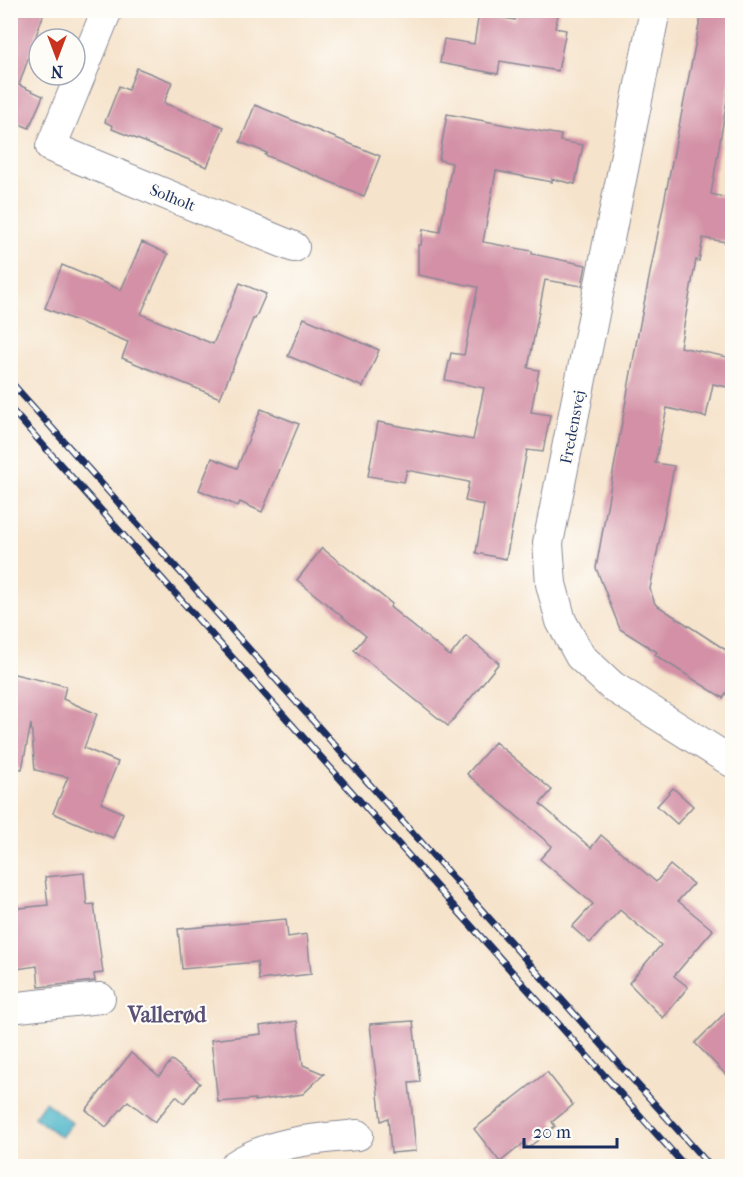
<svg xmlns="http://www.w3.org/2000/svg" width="743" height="1177" viewBox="0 0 743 1177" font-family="'IM FELL French Canon',serif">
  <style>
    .water { fill: #4ab4c8; stroke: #327293; stroke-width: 1.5 }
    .building { fill: #d390a6 }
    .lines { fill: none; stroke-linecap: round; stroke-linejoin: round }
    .minor-casing { stroke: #888994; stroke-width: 32 }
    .minor { stroke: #fff; stroke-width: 30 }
    .rail-casing { stroke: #1b2f5e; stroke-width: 7 }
    .rail { stroke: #fdfcf7; stroke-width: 4.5; stroke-dasharray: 14; stroke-linecap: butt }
    .labels { text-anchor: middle; stroke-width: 4.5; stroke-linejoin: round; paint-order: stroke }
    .street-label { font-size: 16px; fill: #1b2f5e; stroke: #fdfcf7 }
    .district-label { font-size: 22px; font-weight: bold; fill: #5b5177; stroke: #fdfcf7 }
  </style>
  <rect width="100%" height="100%" fill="#fdfcf7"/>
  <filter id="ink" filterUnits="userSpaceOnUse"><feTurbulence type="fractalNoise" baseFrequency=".0167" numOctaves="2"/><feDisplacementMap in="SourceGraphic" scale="12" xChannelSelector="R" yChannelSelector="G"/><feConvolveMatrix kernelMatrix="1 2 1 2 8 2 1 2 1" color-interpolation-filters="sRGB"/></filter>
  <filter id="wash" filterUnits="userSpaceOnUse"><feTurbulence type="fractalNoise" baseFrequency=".008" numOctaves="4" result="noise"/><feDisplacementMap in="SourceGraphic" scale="24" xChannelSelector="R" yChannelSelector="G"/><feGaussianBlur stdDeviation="1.35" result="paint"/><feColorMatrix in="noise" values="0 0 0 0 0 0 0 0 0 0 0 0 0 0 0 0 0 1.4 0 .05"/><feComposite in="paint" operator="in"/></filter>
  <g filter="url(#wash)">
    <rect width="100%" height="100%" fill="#f6e3cb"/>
    <path class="water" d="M45,1102L72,1123L61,1137L34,1117Z"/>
    <g id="blocks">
      <g class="building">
        <path d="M10,10H45L19,85L43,96L29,128L10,120Z"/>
        <path d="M517,10H559L555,28L566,30L558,71L500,61L498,74L440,63L444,39L474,44L479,13L515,20Z"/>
        <path d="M702,10H732V71L711,194L732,199V243L703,238L699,261L696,260L680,347L732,358V388L713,384L706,417L667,408L655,463L674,466L650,589L655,604L732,654V683L723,698L655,655L657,652L620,629L596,568L637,339Z"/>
        <path d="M137,68L172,82L164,103L224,127L207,167L112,129L113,126L105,122L119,86L128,90Z"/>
        <path d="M255,105L380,156L364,196L265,155L267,153L240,142Z"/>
        <path d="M447,114L561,135L560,141L583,145L575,184L552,179V182L496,171L483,242L532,251V254L586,265L582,286L545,280L528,368L539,370L531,412L550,415L543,452L527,450L506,559L476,553L484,505L465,501L469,482L407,470L404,482L368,476L378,422L473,440L484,388L445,380L451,353L464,355L478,287L418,275V245H421L423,229L440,232L452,163L439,160Z"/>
        <path d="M142,242L168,254L141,314L213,344L240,283L266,294L255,319H253L220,398L122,358L128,342L45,308L62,265L121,290Z"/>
        <path d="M304,318L379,350L363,387L288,356Z"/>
        <path d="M261,409L299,424L262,512L240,502L238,506L199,490L212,458L237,468Z"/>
        <path d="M322,548L392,604L390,607L450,656L466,636L499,663L448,726L354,650L366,636L297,580Z"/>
        <path d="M10,673L66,686L63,699L97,714L84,748L118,762L101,803L123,813L113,838L53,813L68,777L35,770L31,724L22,769L10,768Z"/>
        <path d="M495,742L552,790L540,804L591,848L601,835L656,882L670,865L693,884L678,901L713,930L674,976L688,987L663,1018L629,983L661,945L620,910L590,943L572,927L593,904L540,859L552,846L467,774Z"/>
        <path d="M673,788L693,806L677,824L657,806Z"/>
        <path d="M84,873L87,905L94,904L103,973L94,974L95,981L39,987L37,966L10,970V909L48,905L45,877Z"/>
        <path d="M286,919L288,937L307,934L311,974L259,980L257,962L182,969L178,929Z"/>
        <path d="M732,1006V1081L695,1043Z"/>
        <path d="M297,1021L303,1065L324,1074L303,1094L255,1101V1099L218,1102L211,1040L261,1034L260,1026Z"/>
        <path d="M413,1021L420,1082L409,1083L416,1151L391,1153L388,1118L381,1121L370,1024Z"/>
        <path d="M131,1053L159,1076L172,1060L200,1083L184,1103L176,1096L155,1122L128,1101L106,1127L86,1110Z"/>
        <path d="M547,1072L573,1105L552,1122L555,1126L528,1148L524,1143L500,1162L474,1129Z"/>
      </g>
    </g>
  </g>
  <g filter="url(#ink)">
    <use href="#blocks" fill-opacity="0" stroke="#888994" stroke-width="1.5"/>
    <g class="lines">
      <defs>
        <g id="minor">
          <path d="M107,10L51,147L294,247"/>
          <path d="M655,10L548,543L551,584L561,621L580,656L612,686L732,762"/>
          <path d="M10,1008L100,998"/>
          <path d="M234,1166C272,1141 314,1139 358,1135"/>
        </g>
      </defs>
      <use href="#minor" class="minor-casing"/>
      <use href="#minor" class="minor"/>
      <defs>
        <g id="rail">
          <path d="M10,381L710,1166"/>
          <path d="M10,408L685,1166"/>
        </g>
      </defs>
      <use href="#rail" class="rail-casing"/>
      <use href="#rail" class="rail"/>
    </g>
  </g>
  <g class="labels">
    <g class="street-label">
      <text transform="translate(173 197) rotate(22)" y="6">Solholt</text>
      <text transform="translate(572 427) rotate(-79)" y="6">Fredensvej</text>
    </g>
    <g class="district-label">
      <text x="167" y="1022">Vallerød</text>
    </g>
  </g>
  <rect width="743" height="1177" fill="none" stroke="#fdfcf7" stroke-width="36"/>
  <g transform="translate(57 57) rotate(180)"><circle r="28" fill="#fdfcf7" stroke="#a3aaba" stroke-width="1.5"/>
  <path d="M0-4.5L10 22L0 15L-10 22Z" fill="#c8321e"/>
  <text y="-9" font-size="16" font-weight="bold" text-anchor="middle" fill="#1b2f5e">N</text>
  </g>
  <path d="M524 1138v9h93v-9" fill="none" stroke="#1b2f5e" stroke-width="3"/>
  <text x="533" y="1138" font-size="18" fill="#1b2f5e" stroke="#fdfcf7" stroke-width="4.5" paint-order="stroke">20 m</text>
</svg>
